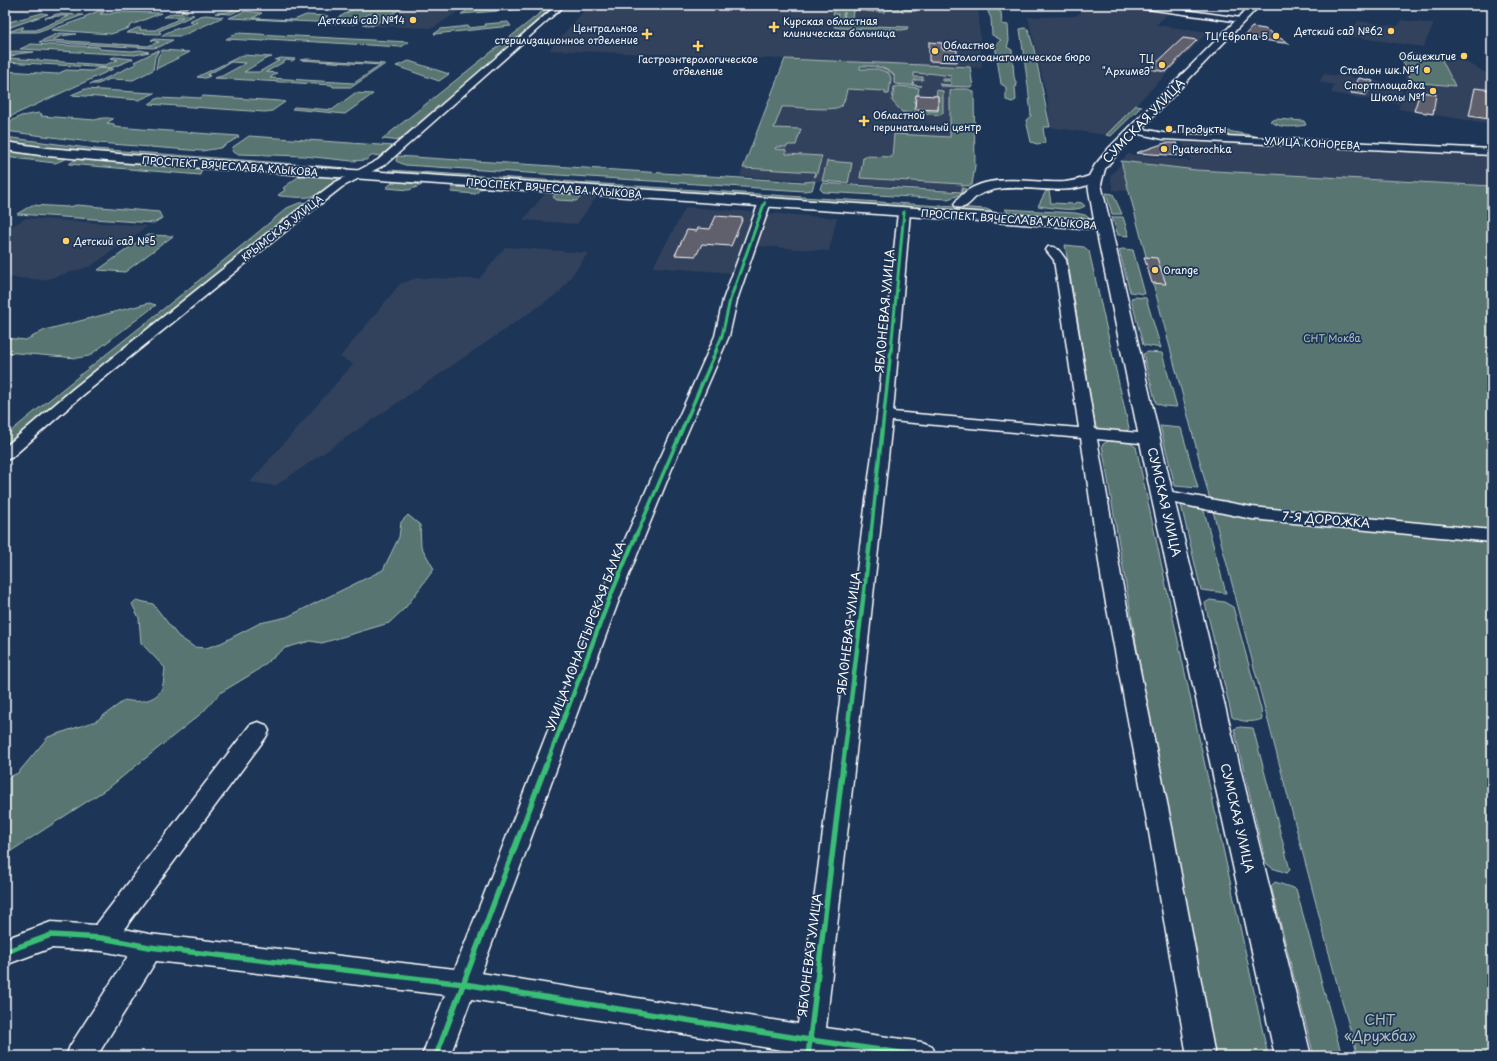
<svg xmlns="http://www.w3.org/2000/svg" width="1497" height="1061" viewBox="0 0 1497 1061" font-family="'Playpen Sans',sans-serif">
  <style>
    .built { fill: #31425d }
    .green { fill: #597471; stroke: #acbab8 }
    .building { fill: #615f6c; stroke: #fff }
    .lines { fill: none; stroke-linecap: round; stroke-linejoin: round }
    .minor-casing { stroke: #fff; stroke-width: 3 }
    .major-casing { stroke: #fff; stroke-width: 3 }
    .minor { fill: #1d3557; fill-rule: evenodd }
    .major { fill: #1d3557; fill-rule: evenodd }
    .cycleway-far4-casing { stroke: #1d3557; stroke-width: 3 }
    .cycleway-far3-casing { stroke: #1d3557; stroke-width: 5 }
    .cycleway-far2-casing { stroke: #1d3557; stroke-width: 5.5 }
    .cycleway-far1-casing { stroke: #1d3557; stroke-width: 7 }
    .cycleway-casing { stroke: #1d3557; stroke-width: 8 }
    .cycleway-far4 { stroke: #3abd76; stroke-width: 2 }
    .cycleway-far3 { stroke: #3abd76; stroke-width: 3 }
    .cycleway-far2 { stroke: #3abd76; stroke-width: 3.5 }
    .cycleway-far1 { stroke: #3abd76; stroke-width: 4.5 }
    .cycleway { stroke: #3abd76; stroke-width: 5.5 }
    .poi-dot { fill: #ffd166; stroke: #1d3557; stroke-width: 1.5 }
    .labels { text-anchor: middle; stroke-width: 3.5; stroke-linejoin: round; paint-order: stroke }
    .far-poi-label { font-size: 10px; fill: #fff; stroke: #1d3557; text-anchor: end }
    .far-street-label { font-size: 10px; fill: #fff; stroke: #1d3557 }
    .far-park-label { font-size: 10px; fill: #b4c0bf; stroke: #1d3557 }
    .street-label { font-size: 12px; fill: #fff; stroke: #1d3557 }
    .near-park-label { font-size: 14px; fill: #b4c0bf; stroke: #1d3557 }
  </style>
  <rect width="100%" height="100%" fill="#1d3557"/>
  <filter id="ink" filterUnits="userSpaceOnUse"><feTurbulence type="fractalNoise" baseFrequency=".025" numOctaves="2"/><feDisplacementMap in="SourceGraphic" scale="8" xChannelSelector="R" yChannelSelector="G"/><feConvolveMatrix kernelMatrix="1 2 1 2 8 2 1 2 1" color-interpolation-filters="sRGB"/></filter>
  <g filter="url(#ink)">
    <g class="built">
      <path d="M5,5H58L42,11L29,13L5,10Z"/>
      <path d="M589,5H978L982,68L965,67L971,191L740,176L785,59L549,50Z"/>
      <path d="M1089,5H1111L1169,13L1156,25L1208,32L1106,135L1050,127L1048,102L1028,17L1076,16Z"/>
      <path d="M405,6L459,8L462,9L433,28L372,26Z"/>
      <path d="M1401,20L1434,24L1423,47L1348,36L1358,21L1398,26Z"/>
      <path d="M1399,51L1464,61L1492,76V124L1398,109L1407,85Z"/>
      <path d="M1324,74L1337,76L1338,75L1404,85L1398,104L1331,93L1335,85L1319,82Z"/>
      <path d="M1187,139L1492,154V186L1196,170L1121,161L1128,154L1191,161L1181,140Z"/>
      <path d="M1122,163L1177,194L1113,190L1110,176Z"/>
      <path d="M549,189L600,192L577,224L523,220Z"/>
      <path d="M686,207L837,218L829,251L746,245L735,273L653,267Z"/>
      <path d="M26,218L148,226L91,266L44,280L5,277V230Z"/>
      <path d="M505,247L588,253L560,292L275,486L250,482L353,364L340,357L400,284L417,278L479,279Z"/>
    </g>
    <g class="green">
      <path d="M190,5L243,8L231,14L215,13L228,12L234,9L192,6L181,10L188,11L187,12L175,11Z"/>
      <path d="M361,5L405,6L372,26L363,24L378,14H369L356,22L358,23L355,24L325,23L332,21Z"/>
      <path d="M510,5H540L539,7L534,8L461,14L470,9Z"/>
      <path d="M546,5H558L450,100L441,105L431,114L429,119L402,141L382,139L544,10Z"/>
      <path d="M846,5L856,6L855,11H852L853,12L851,21L845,17L844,14L846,13H843L844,18L850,22L837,21L838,14H833L835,8L850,7Z"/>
      <path d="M857,5H919L916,11H902L901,6H894L899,8V9H887L888,7H885V12H876L878,7H869V9L874,10V12L856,10L858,5Z"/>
      <path d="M989,8L996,9L1001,12L1002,24L1008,25L1009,41L1007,47L1012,50L1014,77L1017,86L1015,87L1016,100L1012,102L1006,100V87L1001,84L995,45L1001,40L992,35L991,18L988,12Z"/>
      <path d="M98,11H105L100,14H110L117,12L161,13L129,26L130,27L129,28L111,34L51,30L85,18L84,17Z"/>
      <path d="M245,11L262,13L253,18L294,20L306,15L328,16L319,22H314L229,18Z"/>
      <path d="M42,13L48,14L5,29V23Z"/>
      <path d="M173,13L194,15L159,31L161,33L159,34L126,33L137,28H141L140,30H155L183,17H164Z"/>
      <path d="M57,14L83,15L37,32H8L22,27H24L21,30H36L69,16H58L45,18Z"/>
      <path d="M206,15L223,17L182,36H161C172,28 185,28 197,22L189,21L200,16Z"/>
      <path d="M508,22L511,26L434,34L441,29L468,26L469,28L486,26L485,24Z"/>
      <path d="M841,23L865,24L870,26L908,27L907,29L902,30L840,28L834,27L836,23Z"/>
      <path d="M1025,28L1028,29L1034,49L1050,127H1043L1045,143L1037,144L1031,142L1026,120L1031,116L1028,86L1020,29Z"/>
      <path d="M59,33L76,34L61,36L52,40L148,46L159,42L151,40L153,39L173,40L159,47L152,48L39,42Z"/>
      <path d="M238,33L409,42L401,47L268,39L264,41L226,39Z"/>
      <path d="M31,44L99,47L100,49L132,51L140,50L149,52L135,55L20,49Z"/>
      <path d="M159,50L155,57L153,70L133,80L110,79L98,84H90L100,81L136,64L134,62Z"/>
      <path d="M162,50L190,52L156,69L158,57Z"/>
      <path d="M15,51L34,52L17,54L8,58L105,65L118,60L111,58L114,57L133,59L111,68L5,62V55Z"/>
      <path d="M243,55L272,57L265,59L244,72H259L280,60H275L281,58L295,59L292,61L287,60L266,72L277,73L270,78L354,83L381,65L300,60L307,59L385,64L352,87H333L332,85L214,78L222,76L246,63L231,62L207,75L210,76L205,78L197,77Z"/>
      <path d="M1400,55L1441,58L1455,86L1412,82Z"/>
      <path d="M785,59L970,67L973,87L941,86L939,84L951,85V81H942V79H951V76L928,73L927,74L914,73V77H923V80H914L913,85L922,86L895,84L894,83V75C885,66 872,66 860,66V69H878L889,73L891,78L889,94H885V91L847,89C846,94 845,101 842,105C837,113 793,106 782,107L774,128L801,129L796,145H788L787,147H776L775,149L786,150V154L822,156L816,176L814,177L815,172L743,168Z"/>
      <path d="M409,61L449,74L439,81L396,66Z"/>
      <path d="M99,68L113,69L5,119V71L57,74L66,70L92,71Z"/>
      <path d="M899,86L919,88L918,95L916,101H913L915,103V109H928V111H938V97L936,96L937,90L943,91V113L939,115L902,112L892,101L894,87Z"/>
      <path d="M85,89L153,93H155L139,100L71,95Z"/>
      <path d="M955,89H968L974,92L975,166L972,185L962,186V184L860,178L863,158H865V156L892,157L894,134L950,137V91Z"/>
      <path d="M355,93L373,94L345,114L292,109L294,107L332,110Z"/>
      <path d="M203,96L280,101L285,102L272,111L265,112L149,104L158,98L180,99L184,97L200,98Z"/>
      <path d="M1136,105L1142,106L1111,136L1106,135Z"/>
      <path d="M39,113L42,114L41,116L95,120C101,118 107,117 113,119L107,123L114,124V127L238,136L239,137L220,148L202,151L98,143L5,131V124L21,116Z"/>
      <path d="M1276,119L1304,121L1306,125C1293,127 1281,129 1270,121Z"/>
      <path d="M1199,126L1278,140L1192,135Z"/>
      <path d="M249,136L394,146H397L380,160L378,158L381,156L373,155L366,160L352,161L304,156L237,154L232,151L233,147Z"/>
      <path d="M5,137L95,149L348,168L344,170C231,162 117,158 5,142Z"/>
      <path d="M5,150L27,154L67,157L68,158L55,163L5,157Z"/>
      <path d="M397,156L803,182L815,181L812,190L804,191L405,165L396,161Z"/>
      <path d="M80,159L202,168L200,175L69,164L75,160Z"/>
      <path d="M827,161L852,163L848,183L822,181Z"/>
      <path d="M1121,161L1196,170L1492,186V1056H1358L1340,995Z"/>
      <path d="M389,170L986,209L993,212L991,214L387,173Z"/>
      <path d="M308,174L335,177L338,179L337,181C312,201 310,198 280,196L278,195L285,190L283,188L298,177Z"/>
      <path d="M394,181L422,185L409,190L386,188Z"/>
      <path d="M822,183L962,192V188L971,191L948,199L823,192L820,189Z"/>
      <path d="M452,187L488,188L480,189L476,194L451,192Z"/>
      <path d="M1046,191H1049L1051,203L1074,204L1076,202L1082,203L1085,206C1076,213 1049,207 1038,206Z"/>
      <path d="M556,193L581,194L582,196L576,201L557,200L553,197Z"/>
      <path d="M1106,193L1113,194L1122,214H1112Z"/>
      <path d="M311,202L5,450V436C98,359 195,286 287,208L299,203Z"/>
      <path d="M32,205L69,207L77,205L159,212L162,218L154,223L17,214Z"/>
      <path d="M1004,209L1075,213L1085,215L1089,218L1088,220L1005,215L1008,212Z"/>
      <path d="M1112,217H1123L1129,236L1118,235Z"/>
      <path d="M147,235L173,236L125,272L98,270Z"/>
      <path d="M1065,245L1084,247L1089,251L1129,428L1127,431L1123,433L1096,430Z"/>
      <path d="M1122,249L1133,250L1145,294L1130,292L1119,250Z"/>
      <path d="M1135,297L1146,298L1161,348L1143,345L1131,298Z"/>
      <path d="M149,303L156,305L89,356L77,358L5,352V338L26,340L45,330Z"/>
      <path d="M1148,352L1162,353L1177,407L1163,406L1156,403L1143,354Z"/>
      <path d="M1160,426L1181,428L1198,488L1175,486Z"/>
      <path d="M1108,441H1127L1136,447L1268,1056H1207L1102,445Z"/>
      <path d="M1181,505L1203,507L1226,593L1201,590Z"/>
      <path d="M408,515L420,525L421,546L434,569L406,607L389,623L322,643L310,641L285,648L255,672L220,693L203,712L111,786L5,855V779L18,773L48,737L96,721L125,700C137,703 156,702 162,688C164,682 164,674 165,668L141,643L139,618L132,604L136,600L153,604L178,636L194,647L206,648L221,643L260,623L287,617L383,570L399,537L401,522Z"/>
      <path d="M1210,600L1224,602L1233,607L1261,709L1262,719C1253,723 1241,722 1232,717L1205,603Z"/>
      <path d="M1240,727L1253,728L1290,870L1287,873L1272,868L1266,863L1234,729Z"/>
      <path d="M1275,882L1296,889L1342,1056H1314L1271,886Z"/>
    </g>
    <g class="building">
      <path d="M1252,27L1265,29L1290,44L1243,37Z"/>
      <path d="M1183,38L1197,40L1166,72L1150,69Z"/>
      <path d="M929,42L942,43V49L957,50V62L929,61Z"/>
      <path d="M1359,78L1373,81L1366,95L1351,93Z"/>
      <path d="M1475,88L1492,90L1489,119L1469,116Z"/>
      <path d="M1420,92L1436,94L1433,114L1414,111Z"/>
      <path d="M916,95L938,96V110L915,109Z"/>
      <path d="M1165,143H1177L1182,156L1136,153Z"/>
      <path d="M716,216L743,218L731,246L702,244L696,256L675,255L687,230L697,231L698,228L710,229Z"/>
      <path d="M1144,257L1157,258L1166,284L1152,283Z"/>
    </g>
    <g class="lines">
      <defs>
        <g id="minor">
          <path d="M557,5H565L386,164L342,187L282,234L83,395L11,458L5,460V447L73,389L274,228L334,183L378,160Z"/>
          <path d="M1129,5H1148L1241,18L1245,20L1241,22L1133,7Z"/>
          <path d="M1133,127L1163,133L1492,149V155L1163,139L1130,132L1128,130L1130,128Z"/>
          <path d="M765,199L771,202L737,300L729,336L675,461L620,597L481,973L798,1024L877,416L898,212L900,210H908L910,212L893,412L1079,428L1054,260L1046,250L1048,247C1057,245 1061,253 1066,260L1095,429L1150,434L1156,436L1158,439L1156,442L1150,444L1097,439L1122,582L1173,832L1215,1056H1187L1149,832L1102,582L1081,438L892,421L826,1028L922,1042L932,1046L936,1056H794V1052L471,999L450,1056H422L445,995L156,961L97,1056H66L70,1046L128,956L102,951L51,948L5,965V939L51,922L96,925L250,725L258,722L266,725L269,731L266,737L124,929L149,934L455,969L600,597L659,461L715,336L723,300L759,202Z"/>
          <path d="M1162,490L1252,507L1492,530V542L1252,519L1156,499L1153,495L1156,491Z"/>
        </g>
        <path id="major" d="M1251,5H1260L1117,154L1105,169L1101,184L1173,495L1311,1056H1275L1151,495L1096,229L131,163L47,156L5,150V142L47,148L131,155L1094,220L1088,185C1057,196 1025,183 993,190C989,191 983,193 979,195C970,200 968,210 956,207L954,204C979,168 1029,184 1065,182C1074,181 1081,179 1089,176L1095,165L1109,148Z"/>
      </defs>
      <use href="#minor" class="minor-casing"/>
      <use href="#major" class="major-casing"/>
      <use href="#minor" class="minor"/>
      <use href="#major" class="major"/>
      <defs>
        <path id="cycleway-far4" d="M764,205L765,202"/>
        <g id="cycleway-far3">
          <path d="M716,350L722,336L730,300L764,204"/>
          <path d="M891,350L904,212"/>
        </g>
        <g id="cycleway-far2">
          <path d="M637,534L717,349"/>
          <path d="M871,534L891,349"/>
        </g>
        <g id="cycleway-far1">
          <path d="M546,766L610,597L637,533"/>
          <path d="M843,766L871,533"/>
        </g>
        <g id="cycleway">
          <path d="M5,952L51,935L102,938L149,947L464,984L810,1040L922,1056"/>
          <path d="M436,1056L546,765"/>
          <path d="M808,1056L843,765"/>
        </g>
      </defs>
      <use href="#cycleway-far4" class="cycleway-far4-casing"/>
      <use href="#cycleway-far3" class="cycleway-far3-casing"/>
      <use href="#cycleway-far2" class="cycleway-far2-casing"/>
      <use href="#cycleway-far1" class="cycleway-far1-casing"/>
      <use href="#cycleway" class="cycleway-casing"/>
      <use href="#cycleway-far4" class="cycleway-far4"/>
      <use href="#cycleway-far3" class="cycleway-far3"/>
      <use href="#cycleway-far2" class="cycleway-far2"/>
      <use href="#cycleway-far1" class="cycleway-far1"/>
      <use href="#cycleway" class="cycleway"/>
    </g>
  </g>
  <g class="poi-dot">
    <circle cx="413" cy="20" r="4"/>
    <path d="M772 21h4v4h4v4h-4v4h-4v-4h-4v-4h4z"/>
    <circle cx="1391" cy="31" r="4"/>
    <path d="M645 28h4v4h4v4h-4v4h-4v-4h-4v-4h4z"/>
    <circle cx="1276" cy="36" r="4"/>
    <path d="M696 40h4v4h4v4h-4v4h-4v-4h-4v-4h4z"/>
    <circle cx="935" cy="51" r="4"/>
    <circle cx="1464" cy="56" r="4"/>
    <circle cx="1162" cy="65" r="4"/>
    <circle cx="1427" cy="70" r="4"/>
    <circle cx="1433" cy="91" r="4"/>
    <path d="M862 115h4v4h4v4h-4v4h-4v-4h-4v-4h4z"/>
    <circle cx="1169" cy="129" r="4"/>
    <circle cx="1164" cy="149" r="4"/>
    <circle cx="66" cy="241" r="4"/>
    <circle cx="1155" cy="270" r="4"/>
  </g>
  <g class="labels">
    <g class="far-poi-label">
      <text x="405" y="24">Детский сад №14</text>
      <text x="783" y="25" text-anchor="start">Курская областная<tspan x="783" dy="12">клиническая больница</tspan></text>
      <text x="638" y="32">Центральное<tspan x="638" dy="12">стерилизационное отделение</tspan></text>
      <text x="1383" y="35">Детский сад №62</text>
      <text x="1268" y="40">ТЦ Европа 5</text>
      <text x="943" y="49" text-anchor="start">Областное<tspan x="943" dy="12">патологоанатомическое бюро</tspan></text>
      <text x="1456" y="60">Общежитие</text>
      <text x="698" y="63" text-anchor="middle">Гастроэнтерологическое<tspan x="698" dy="12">отделение</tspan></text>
      <text x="1154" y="63">ТЦ<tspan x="1154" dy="12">"Архимед"</tspan></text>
      <text x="1419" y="74">Стадион шк.№1</text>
      <text x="1425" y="89">Спортплощадка<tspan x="1425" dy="12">Школы №1</tspan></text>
      <text x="873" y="119" text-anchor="start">Областной<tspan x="873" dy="12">перинатальный центр</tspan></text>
      <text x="1177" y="133" text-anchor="start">Продукты</text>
      <text x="1172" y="153" text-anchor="start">Pyaterochka</text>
      <text x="74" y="245" text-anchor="start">Детский сад №5</text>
      <text x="1163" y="274" text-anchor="start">Orange</text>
    </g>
    <g class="far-street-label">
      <text transform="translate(1312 143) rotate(3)" y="4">УЛИЦА КОНОРЕВА</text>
      <text transform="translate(230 166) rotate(4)" y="4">ПРОСПЕКТ ВЯЧЕСЛАВА КЛЫКОВА</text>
      <text transform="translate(554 188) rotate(4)" y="4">ПРОСПЕКТ ВЯЧЕСЛАВА КЛЫКОВА</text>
      <text transform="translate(1009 219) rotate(4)" y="4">ПРОСПЕКТ ВЯЧЕСЛАВА КЛЫКОВА</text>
      <text transform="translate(282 228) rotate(-38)" y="4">КРЫМСКАЯ УЛИЦА</text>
    </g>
    <g class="far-park-label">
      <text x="1332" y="342">СНТ Моква</text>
    </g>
    <g class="street-label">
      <text transform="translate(1144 121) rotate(-46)" y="4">СУМСКАЯ УЛИЦА</text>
      <text transform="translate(885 311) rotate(-85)" y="4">ЯБЛОНЕВАЯ УЛИЦА</text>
      <text transform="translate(1164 502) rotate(77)" y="4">СУМСКАЯ УЛИЦА</text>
      <text transform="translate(1326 520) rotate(5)" y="4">7-Я ДОРОЖКА</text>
      <text transform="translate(849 633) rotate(-83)" y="4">ЯБЛОНЕВАЯ УЛИЦА</text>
      <text transform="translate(586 636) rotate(-69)" y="4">УЛИЦА МОНАСТЫРСКАЯ БАЛКА</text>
      <text transform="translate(1237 818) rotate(77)" y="4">СУМСКАЯ УЛИЦА</text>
      <text transform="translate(810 955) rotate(-83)" y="4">ЯБЛОНЕВАЯ УЛИЦА</text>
    </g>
    <g class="near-park-label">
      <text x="1380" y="1025">СНТ<tspan x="1380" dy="16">«Дружба»</tspan></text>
    </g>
  </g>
  <rect width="1497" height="1061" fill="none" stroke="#1d3557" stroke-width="20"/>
  <rect x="10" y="10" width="1477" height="1041" fill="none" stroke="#fff" stroke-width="1.5" filter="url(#ink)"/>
</svg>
